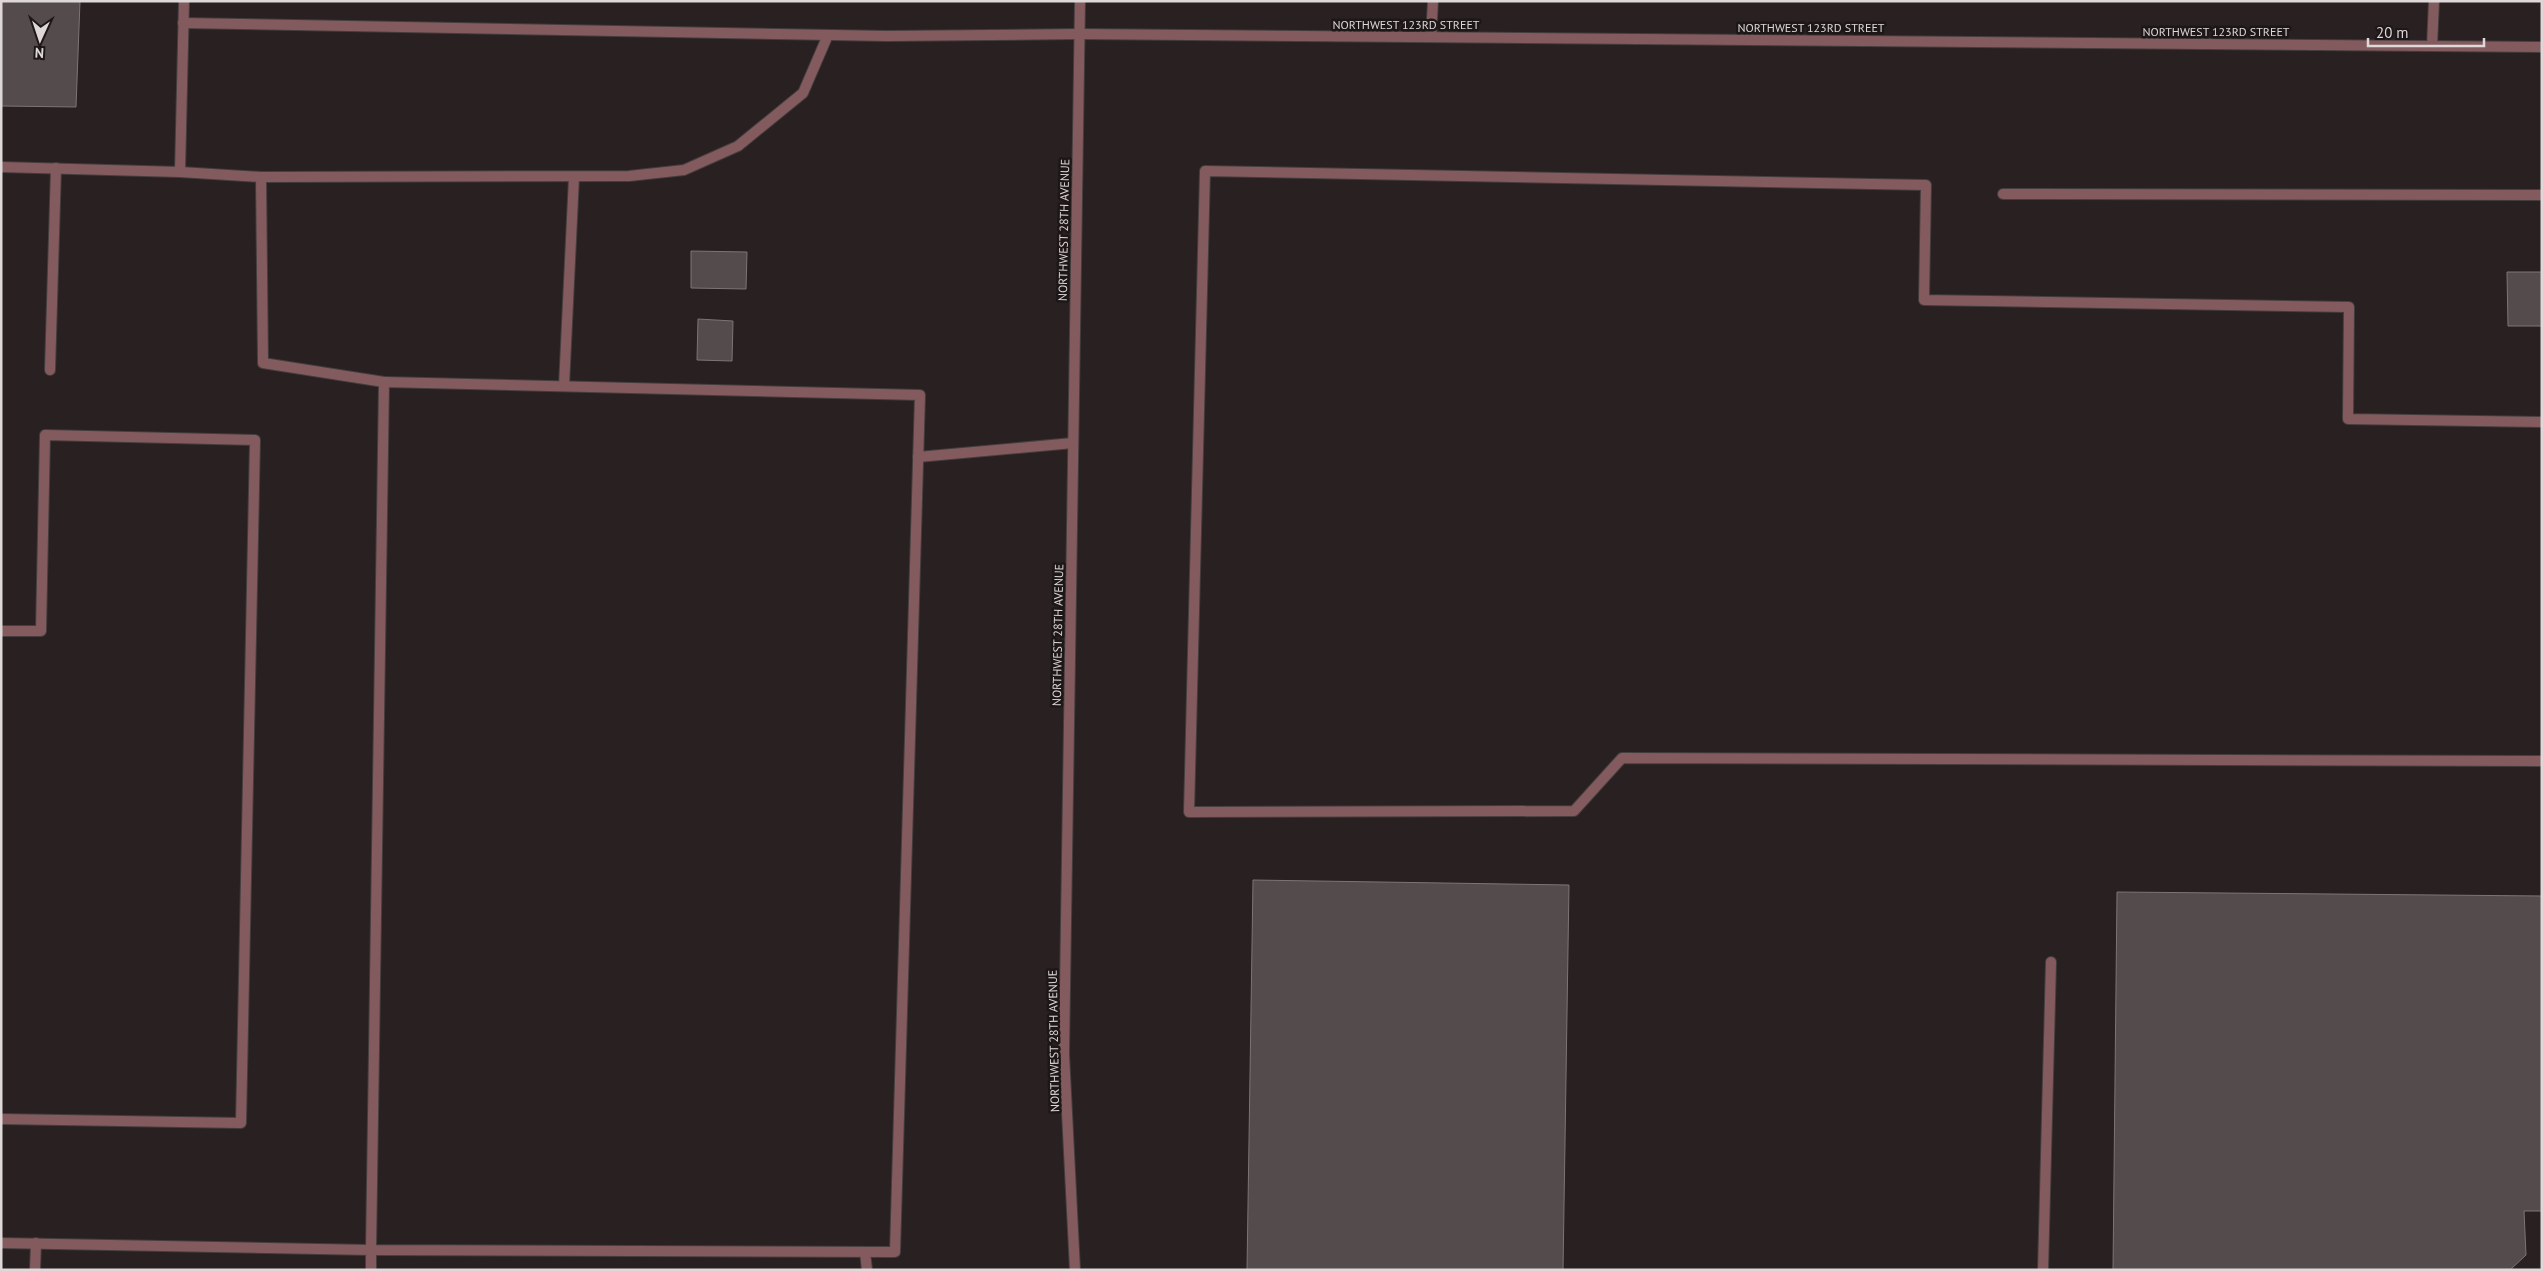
<svg xmlns="http://www.w3.org/2000/svg" width="2543" height="1271" viewBox="0 0 2543 1271" font-family="'PT Sans',sans-serif">
  <style>
    .building { fill: #544c4c; stroke: #7e7475 }
    .lines { fill: none; stroke-linecap: round; stroke-linejoin: round }
    .lane-casing { stroke: #453d3e; stroke-width: 12 }
    .street-casing { stroke: #453d3e; stroke-width: 12 }
    .lane { stroke: #835b5e; stroke-width: 10 }
    .street { stroke: #835b5e; stroke-width: 10 }
    .labels { text-anchor: middle; stroke-width: 5; stroke-linejoin: round; paint-order: stroke }
    .street-label { font-size: 12px; fill: #ded8d8; stroke: #1e1717 }
  </style>
  <rect width="100%" height="100%" fill="#282021"/>
  <g class="building">
    <path d="M1,1H80L76,107L1,106Z"/>
    <path d="M691,251L747,252L746,289L691,288Z"/>
    <path d="M2507,272H2542V326H2508Z"/>
    <path d="M698,319L733,321L732,361L697,360Z"/>
    <path d="M1253,880L1569,885L1563,1270H1247Z"/>
    <path d="M2117,892L2542,896V1211H2524L2526,1255L2510,1270H2113Z"/>
  </g>
  <g class="lines">
    <defs>
      <g id="lane">
        <path d="M183,23L887,36L1079,34"/>
        <path d="M1431,37L1433,1"/>
        <path d="M2432,46L2434,1"/>
        <path d="M1,167L180,172L184,1"/>
        <path d="M180,172L261,177L263,363L384,382"/>
        <path d="M261,177L629,176L684,170L738,146L803,93L828,35"/>
        <path d="M2003,194L2542,195"/>
        <path d="M50,370L56,168"/>
        <path d="M384,382L920,395L895,1252L371,1250Z"/>
        <path d="M564,386L574,177"/>
        <path d="M2542,422L2348,419L2349,307L1924,300L1926,185L1205,171L1189,812L1574,811L1622,758L2542,761"/>
        <path d="M918,457L1073,443"/>
        <path d="M1,631H41L45,435L255,440L241,1123L1,1119"/>
        <path d="M1,1243L371,1250V1270"/>
        <path d="M865,1252L867,1270"/>
        <path d="M35,1270L36,1243"/>
        <path d="M2043,1270L2051,962"/>
      </g>
      <g id="street">
        <path d="M1079,34L2542,47"/>
        <path d="M1075,1270L1064,1054L1080,1"/>
      </g>
    </defs>
    <use href="#lane" class="lane-casing"/>
    <use href="#street" class="street-casing"/>
    <use href="#lane" class="lane"/>
    <use href="#street" class="street"/>
  </g>
  <g class="labels">
    <g class="street-label">
      <text x="1406" y="29">NORTHWEST 123RD STREET</text>
      <text x="1811" y="32">NORTHWEST 123RD STREET</text>
      <text x="2216" y="36">NORTHWEST 123RD STREET</text>
      <text transform="translate(1064 230) rotate(-89)" y="4">NORTHWEST 28TH AVENUE</text>
      <text transform="translate(1058 635) rotate(-89)" y="4">NORTHWEST 28TH AVENUE</text>
      <text transform="translate(1054 1041) rotate(-91)" y="4">NORTHWEST 28TH AVENUE</text>
    </g>
  </g>
  <rect width="2543" height="1271" fill="none" stroke="#ded8d8" stroke-width="5"/>
  <g transform="translate(40 40) rotate(183)" stroke="#1e1717" stroke-width="4" paint-order="stroke">
  <path d="M0-4L9 19L0 12L-9 19Z" fill="#ded8d8"/>
  <text y="-8" font-size="14" font-weight="bold" text-anchor="middle" fill="#ded8d8">N</text>
  </g>
  <path d="M2368 38v8h116v-8" fill="none" stroke="#ded8d8" stroke-width="2.5"/>
  <text x="2376" y="38" font-size="15" fill="#ded8d8" stroke="#1e1717" stroke-width="4" paint-order="stroke">20 m</text>
</svg>
